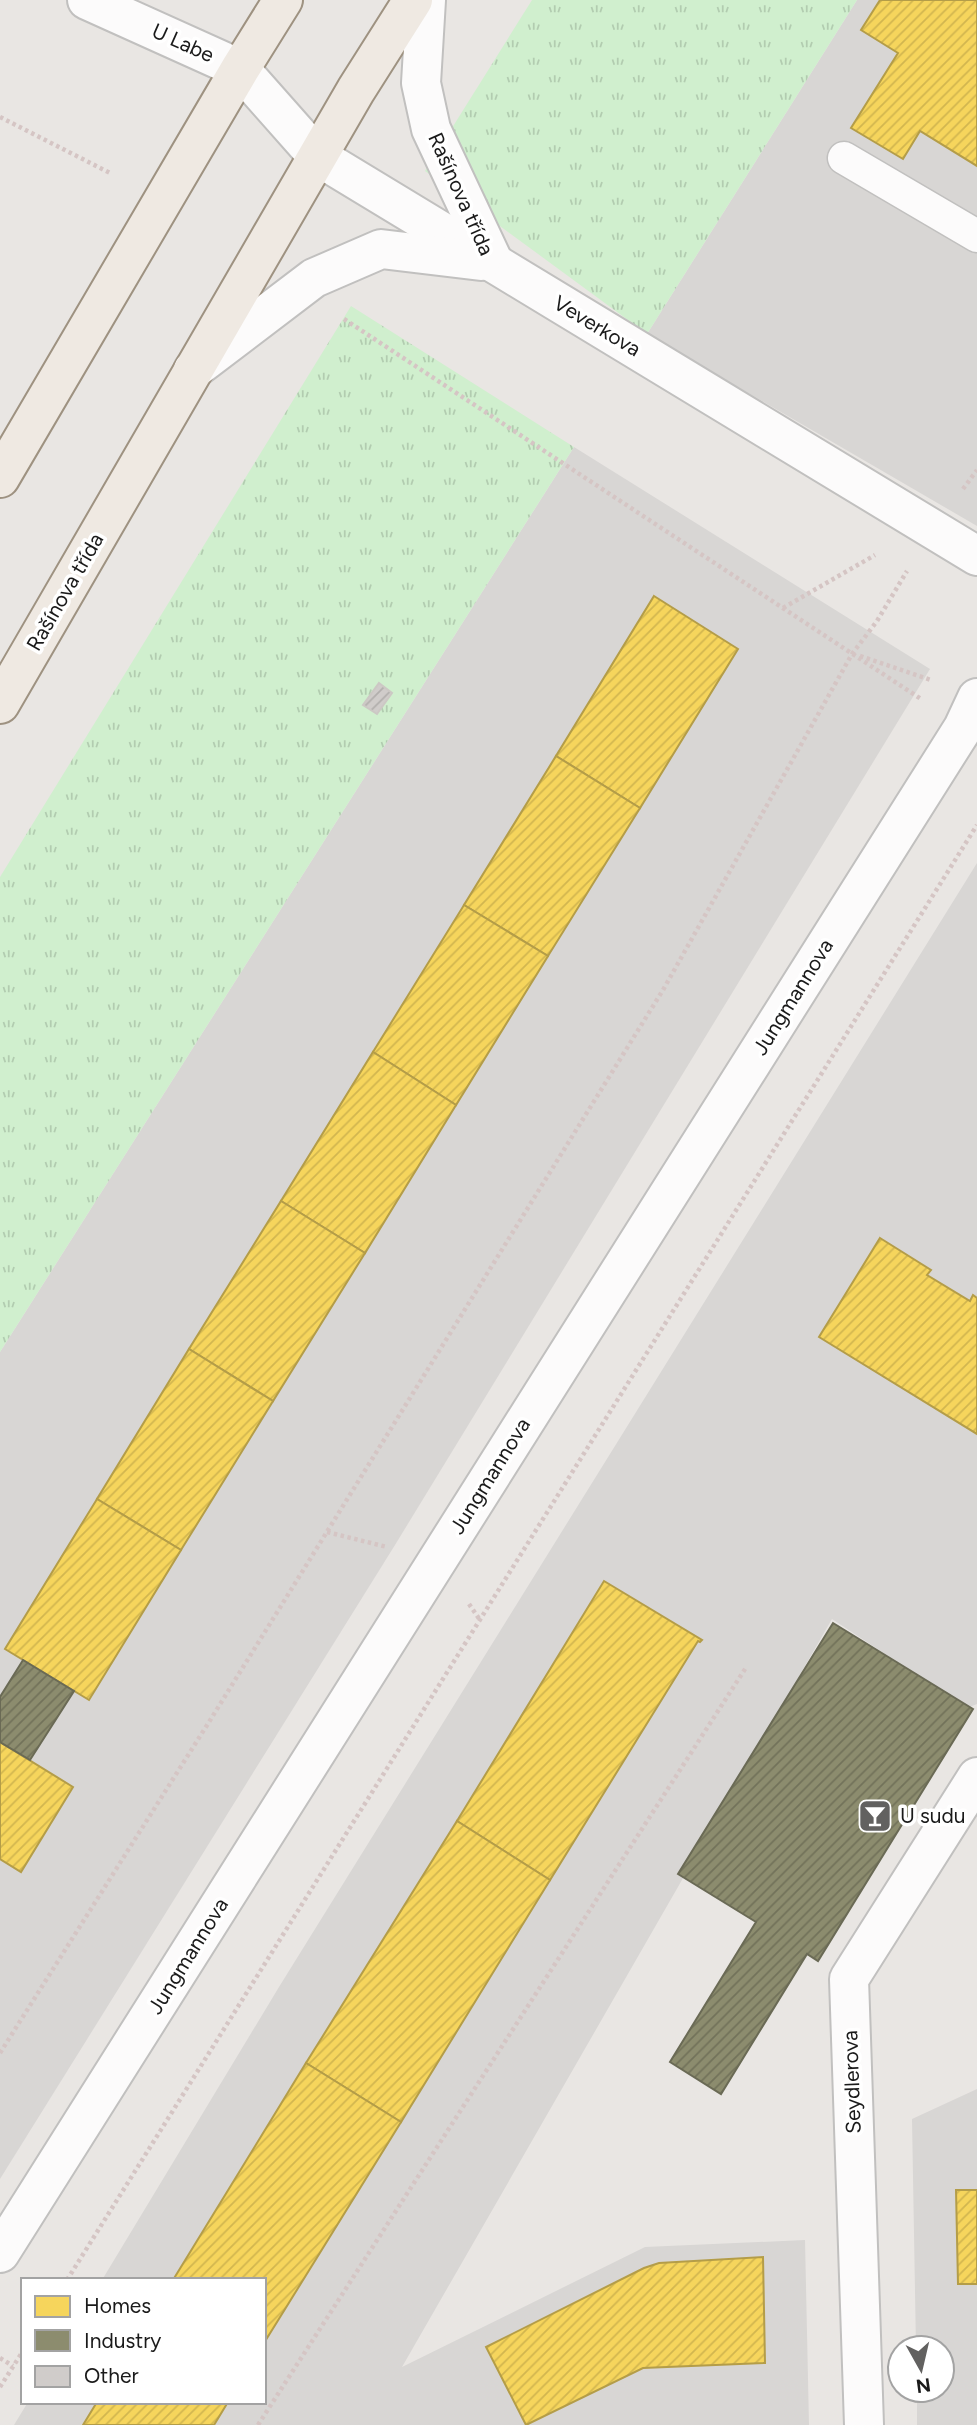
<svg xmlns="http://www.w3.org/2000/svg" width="977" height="2425" viewBox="0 0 977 2425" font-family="Figtree,sans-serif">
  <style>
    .residential { fill: #d8d6d4 }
    .park { fill: url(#park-tufts) }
    .homes { fill: url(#homes-hatch); stroke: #b49d48; stroke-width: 2 }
    .industry { fill: url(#industry-hatch); stroke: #6a6a55; stroke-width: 2 }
    .building { fill: url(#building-hatch); stroke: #ccc8c4; stroke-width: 2 }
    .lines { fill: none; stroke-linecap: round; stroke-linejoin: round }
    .lane-casing { stroke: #c1c0bf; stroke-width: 35 }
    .street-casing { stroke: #c1c0bf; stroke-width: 42 }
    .primary-casing { stroke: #9e9281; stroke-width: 42 }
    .path { stroke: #d5c5c4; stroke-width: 4.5; stroke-dasharray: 3.5 3.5; stroke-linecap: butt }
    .lane { stroke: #fcfbfb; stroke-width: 32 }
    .street { stroke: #fcfbfb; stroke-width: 38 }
    .primary { stroke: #efe9e2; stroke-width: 38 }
    .labels { text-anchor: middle; stroke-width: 7; stroke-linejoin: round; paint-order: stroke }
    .street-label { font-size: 21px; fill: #1a1a1a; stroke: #fff }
    .poi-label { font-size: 21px; fill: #1a1a1a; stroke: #fff; text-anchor: start }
  </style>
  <defs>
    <pattern id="park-tufts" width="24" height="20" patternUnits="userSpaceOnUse" patternTransform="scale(1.75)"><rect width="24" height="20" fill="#d0efce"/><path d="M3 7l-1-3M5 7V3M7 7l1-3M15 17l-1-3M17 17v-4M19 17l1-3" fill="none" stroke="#b2ccb0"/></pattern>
    <pattern id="homes-hatch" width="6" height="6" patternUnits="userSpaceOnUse" patternTransform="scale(1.75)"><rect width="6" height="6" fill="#f6d55c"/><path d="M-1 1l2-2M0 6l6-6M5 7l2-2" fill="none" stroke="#d2b64f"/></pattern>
    <pattern id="industry-hatch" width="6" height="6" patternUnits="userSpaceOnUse" patternTransform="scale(1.75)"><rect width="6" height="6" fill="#8c8c6e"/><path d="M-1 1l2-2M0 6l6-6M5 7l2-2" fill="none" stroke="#72725a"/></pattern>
    <pattern id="building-hatch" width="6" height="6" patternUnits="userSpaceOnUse" patternTransform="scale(1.75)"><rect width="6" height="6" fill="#d0ccca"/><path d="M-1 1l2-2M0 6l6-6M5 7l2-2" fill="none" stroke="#b2afad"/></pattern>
  </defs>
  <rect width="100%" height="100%" fill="#e9e6e3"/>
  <g class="residential">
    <path d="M857,0H977V526L647,334Z"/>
    <path d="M574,447L930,669L395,1545L0,2179V1352Z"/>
    <path d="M977,863V1704L967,1708L832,1619L402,2367L645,2247L805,2240L809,2425H14L28,2402H264V2280H102L279,1987Z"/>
    <path d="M977,2089V2425H917V2390H942V2348H916L912,2119Z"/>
  </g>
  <g class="park">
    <path d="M532,0H857L647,334L425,171Z"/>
    <path d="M351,306L574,447L0,1352V877Z"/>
  </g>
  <g class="homes">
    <path d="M880,0H977V166L920,131L903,159L851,128L898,53L861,30Z"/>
    <path d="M654,596L738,649L640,808L556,756Z"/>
    <path d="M556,756L640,808L548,956L464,905Z"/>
    <path d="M464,905L548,956L456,1105L373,1052Z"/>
    <path d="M373,1052L456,1105L365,1253L281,1201Z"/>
    <path d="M281,1201L365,1253L273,1401L189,1349Z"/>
    <path d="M880,1238L931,1270L927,1275L970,1301L973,1295L977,1298V1434L819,1337Z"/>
    <path d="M189,1349L273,1401L181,1550L97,1499Z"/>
    <path d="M97,1499L181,1550L89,1700L5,1649Z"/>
    <path d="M604,1581L702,1640L700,1642L698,1641L550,1880L457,1821Z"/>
    <path d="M0,1742L73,1787L21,1872L0,1859Z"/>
    <path d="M457,1821L550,1880L401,2122L306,2063Z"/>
    <path d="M306,2063L401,2122L264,2343V2280H173Z"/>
    <path d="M956,2190H977V2284H958Z"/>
    <path d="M763,2257L765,2363L643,2368L526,2425L486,2347L644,2268L659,2263Z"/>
    <path d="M97,2402H228L214,2425H83Z"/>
  </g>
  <g class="industry">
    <path d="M833,1623L973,1709L818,1961L807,1954L721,2094L670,2062L756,1922L678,1874Z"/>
    <path d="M23,1660L74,1691L30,1760L0,1742V1697Z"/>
  </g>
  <path class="building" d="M379,683L392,693L377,714L363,705Z"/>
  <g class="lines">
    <defs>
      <path id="lane" d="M844,158L977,236"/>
      <g id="street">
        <path d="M87,0L240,69L317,156L977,556"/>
        <path d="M426,0L421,83L431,129L494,263"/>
        <path d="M193,370L314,278L381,249L481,261"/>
        <path d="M0,2253L963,728L977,698"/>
        <path d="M864,2425L849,1979L977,1777"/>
      </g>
      <g id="primary">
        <path d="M0,478L240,69L283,0"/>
        <path d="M0,704L356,90L413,0"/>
      </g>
    </defs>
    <use href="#lane" class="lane-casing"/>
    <use href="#street" class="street-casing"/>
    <use href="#primary" class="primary-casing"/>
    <g class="path">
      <path d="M0,117L112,174"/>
      <path d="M344,319L921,699"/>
      <path d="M963,489L977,470"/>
      <path d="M783,608L875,555"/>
      <path d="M860,656L931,680"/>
      <path d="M327,1532L387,1547"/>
      <path d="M469,1604L480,1620"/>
      <path d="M0,2053L209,1722L663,990L852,654L877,621L907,571"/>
      <path d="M67,2280L977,825"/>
      <path d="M0,2358L13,2366"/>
      <path d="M0,2387L23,2351"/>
      <path d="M258,2425L747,1666"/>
    </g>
    <use href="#lane" class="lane"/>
    <use href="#street" class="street"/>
    <use href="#primary" class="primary"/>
  </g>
  <defs>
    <symbol id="bar-square" viewBox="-11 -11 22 22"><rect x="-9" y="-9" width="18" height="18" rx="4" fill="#626160" stroke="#fff"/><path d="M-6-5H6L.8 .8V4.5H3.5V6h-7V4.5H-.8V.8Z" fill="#fff"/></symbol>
  </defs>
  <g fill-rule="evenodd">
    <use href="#bar-square" x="856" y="1797" width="38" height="38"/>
  </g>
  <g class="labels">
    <g class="street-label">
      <text transform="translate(183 43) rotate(24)" y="7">U Labe</text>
      <text transform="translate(461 194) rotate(66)" y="7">Rašínova třída</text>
      <text transform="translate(597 326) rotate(31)" y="7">Veverkova</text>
      <text transform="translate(65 592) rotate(-60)" y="7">Rašínova třída</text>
      <text transform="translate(793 997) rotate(-58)" y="7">Jungmannova</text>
      <text transform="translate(490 1476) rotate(-58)" y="7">Jungmannova</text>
      <text transform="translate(188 1956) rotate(-58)" y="7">Jungmannova</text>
      <text transform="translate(852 2082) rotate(-92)" y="7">Seydlerova</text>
    </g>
    <g class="poi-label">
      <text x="900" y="1823">U sudu</text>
    </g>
  </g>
  <rect x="21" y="2278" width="245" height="126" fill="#ffffff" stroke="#a3a3a3" stroke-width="2"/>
  <rect x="35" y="2296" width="35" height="21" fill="#f6d55c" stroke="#a3a3a3" stroke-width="2"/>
  <text x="84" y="2313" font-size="21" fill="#1a1a1a">Homes</text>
  <rect x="35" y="2330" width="35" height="21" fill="#8c8c6e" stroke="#a3a3a3" stroke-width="2"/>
  <text x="84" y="2348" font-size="21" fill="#1a1a1a">Industry</text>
  <rect x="35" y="2366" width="35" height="21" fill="#d0ccca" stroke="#a3a3a3" stroke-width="2"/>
  <text x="84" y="2383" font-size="21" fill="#1a1a1a">Other</text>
  <g transform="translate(921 2369) rotate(172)"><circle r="33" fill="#ffffff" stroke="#a3a3a3" stroke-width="2"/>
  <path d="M0-5L12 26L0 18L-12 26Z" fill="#626160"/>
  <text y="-10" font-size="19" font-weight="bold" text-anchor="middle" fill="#1a1a1a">N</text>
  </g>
</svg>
